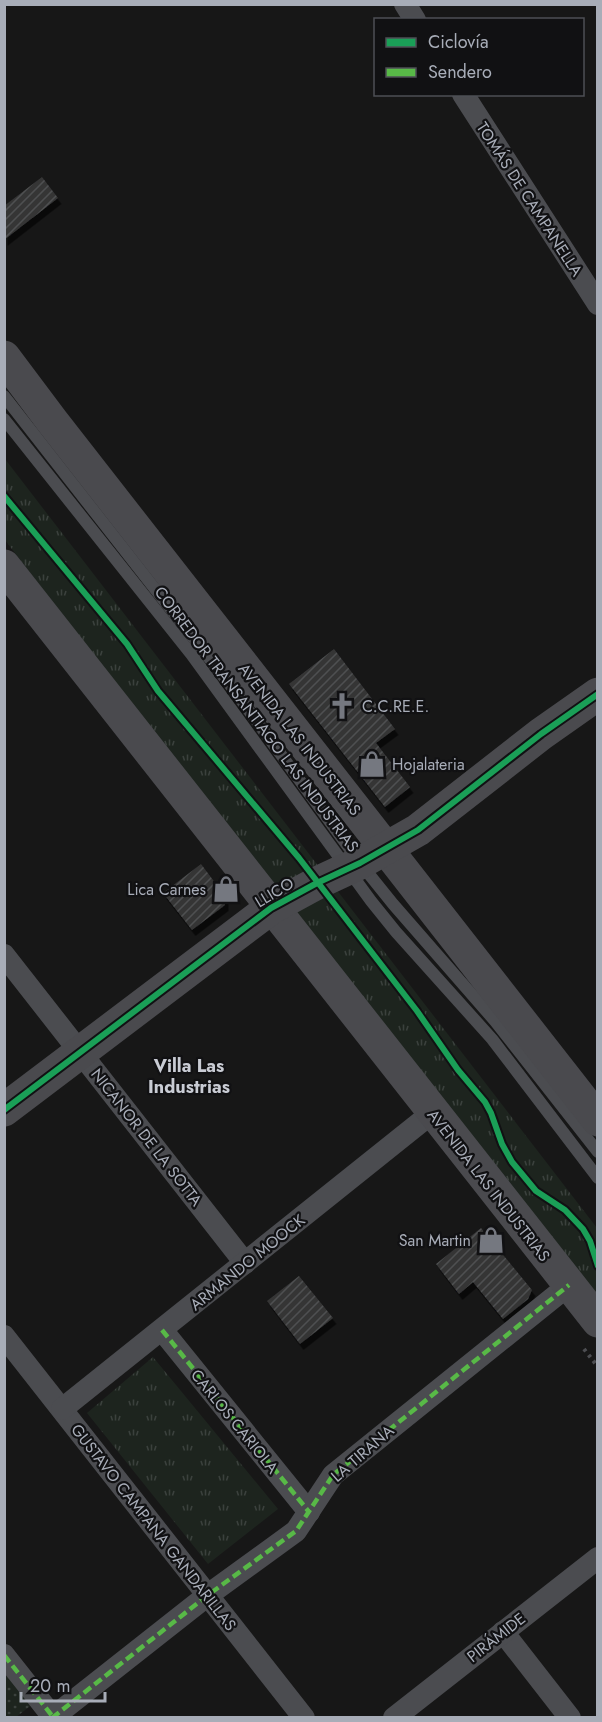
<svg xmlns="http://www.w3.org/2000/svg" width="602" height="1722" viewBox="0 0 602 1722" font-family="Jost,sans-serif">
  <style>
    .grass { fill: url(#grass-tufts) }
    .park { fill: url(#park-dots) }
    .building { fill: url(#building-hatch); filter: url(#shadow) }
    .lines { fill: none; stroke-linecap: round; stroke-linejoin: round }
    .path { stroke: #4d4e52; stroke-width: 4; stroke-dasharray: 3 4.5; stroke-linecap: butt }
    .lane { stroke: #4b4c50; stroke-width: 12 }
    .street { stroke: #4b4c50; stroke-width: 22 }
    .secondary { stroke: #4a4a4e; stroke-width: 33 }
    .quiet { stroke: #58b947; stroke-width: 4.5; stroke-dasharray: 9 4.5; stroke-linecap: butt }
    .cycleway-casing { stroke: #111113; stroke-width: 10 }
    .cycleway { stroke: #1a9f57; stroke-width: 6 }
    .labels { text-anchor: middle; stroke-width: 4.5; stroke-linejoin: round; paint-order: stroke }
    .street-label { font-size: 16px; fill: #a8adb8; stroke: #111113 }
    .poi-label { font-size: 16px; fill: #a8adb8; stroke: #111113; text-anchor: start }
    .neighbourhood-label { font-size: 18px; font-weight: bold; fill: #c9ccd4; stroke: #111113 }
  </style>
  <defs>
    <pattern id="grass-tufts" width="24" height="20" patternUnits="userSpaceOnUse" patternTransform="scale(1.5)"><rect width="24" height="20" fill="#1d241e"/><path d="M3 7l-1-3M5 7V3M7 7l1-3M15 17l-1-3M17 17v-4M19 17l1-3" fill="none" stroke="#3b413d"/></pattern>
    <pattern id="park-dots" width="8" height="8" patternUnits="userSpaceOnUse" patternTransform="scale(1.5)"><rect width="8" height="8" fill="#1d241e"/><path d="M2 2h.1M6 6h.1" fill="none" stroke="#3b413d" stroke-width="1.8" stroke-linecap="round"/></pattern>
    <pattern id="building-hatch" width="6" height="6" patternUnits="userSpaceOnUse" patternTransform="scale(1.5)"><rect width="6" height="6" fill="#353536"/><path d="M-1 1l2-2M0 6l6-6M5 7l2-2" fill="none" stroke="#4f5051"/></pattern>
    <filter id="shadow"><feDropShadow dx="3.5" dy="6" stdDeviation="0" flood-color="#0009"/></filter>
  </defs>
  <rect width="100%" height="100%" fill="#171717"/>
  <g class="grass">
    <path d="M5,459L597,1228V1300L249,859L5,540Z"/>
    <path d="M153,1357L278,1509L208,1564L87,1413Z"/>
  </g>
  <path class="park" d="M4,1669L33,1704L16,1717H5Z"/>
  <g class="building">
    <path d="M42,177L58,198L4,240V206Z"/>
    <path d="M334,649L395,729L376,743L410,787L385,807L289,684Z"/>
    <path d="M201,864L225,896V905L192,930L163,893Z"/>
    <path d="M481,1228L532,1290L528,1299L503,1319L473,1282L459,1294L436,1264Z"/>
    <path d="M299,1276L333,1318L300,1344L267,1301Z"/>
  </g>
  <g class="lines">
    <path class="path" d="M584,1349L598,1367"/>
    <g class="lane">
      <path d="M4,396L231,686L360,863L393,904L495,1021L598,1152"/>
      <path d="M4,419L191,654L371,901L396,932L492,1039L598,1178"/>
    </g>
    <g class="street">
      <path d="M405,4L415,20"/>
      <path d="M463,94L598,304"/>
      <path d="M4,955L245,1263"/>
      <path d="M162,1330L309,1512"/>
      <path d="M4,1336L304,1718"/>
      <path d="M62,1409L432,1113"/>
      <path d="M503,1632L570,1718"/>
      <path d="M4,1655L53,1717"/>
      <path d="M52,1718L208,1595L296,1531L333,1475L569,1285"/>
      <path d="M394,1718L598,1558"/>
    </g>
    <g class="secondary">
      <path d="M4,357L52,421L598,1120"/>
      <path d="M4,566L598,1321"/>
      <path d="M4,1110L271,908L317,883L360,863L418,830L541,734L598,694"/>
    </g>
    <g class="quiet">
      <path d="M162,1330L309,1512"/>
      <path d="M4,1655L53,1717"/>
      <path d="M52,1718L208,1595L296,1531L333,1475L569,1285"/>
    </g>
    <defs>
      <g id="cycleway">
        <path d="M4,496L127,644L158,691L299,858L417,1011L458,1070L485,1102L491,1113L502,1144L512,1162L536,1191L565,1210L583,1229L590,1241L598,1266"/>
        <path d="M4,1110L271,908L317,883L360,863L418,830L541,734L598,694"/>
      </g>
    </defs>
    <use href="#cycleway" class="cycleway-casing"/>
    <use href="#cycleway" class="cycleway"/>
  </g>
  <defs>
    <symbol id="church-bare" viewBox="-9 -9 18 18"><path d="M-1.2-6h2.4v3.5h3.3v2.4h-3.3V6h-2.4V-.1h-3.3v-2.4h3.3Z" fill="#757880" stroke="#111113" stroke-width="2.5" paint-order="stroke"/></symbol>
    <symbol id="shop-bare" viewBox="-9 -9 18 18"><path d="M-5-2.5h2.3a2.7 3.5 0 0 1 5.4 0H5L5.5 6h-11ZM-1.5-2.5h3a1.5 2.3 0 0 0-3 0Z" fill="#757880" stroke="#111113" stroke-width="2.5" paint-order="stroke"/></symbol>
  </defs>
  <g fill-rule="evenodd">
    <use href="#church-bare" x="323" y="687" width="38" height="38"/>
    <use href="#shop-bare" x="353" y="745" width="38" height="38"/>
    <use href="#shop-bare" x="207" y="870" width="38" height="38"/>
    <use href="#shop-bare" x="472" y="1221" width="38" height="38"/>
  </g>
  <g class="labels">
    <g class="street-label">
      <text transform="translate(530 199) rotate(57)" y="6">TOMÁS DE CAMPANELLA</text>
      <text transform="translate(257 719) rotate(53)" y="6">CORREDOR TRANSANTIAGO LAS INDUSTRIAS</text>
      <text transform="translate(300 739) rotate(52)" y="6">AVENIDA LAS INDUSTRIAS</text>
      <text transform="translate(274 892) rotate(-31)" y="6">LLICO</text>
      <text transform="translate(147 1137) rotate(52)" y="6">NICANOR DE LA SOTTA</text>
      <text transform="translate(489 1185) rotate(52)" y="6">AVENIDA LAS INDUSTRIAS</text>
      <text transform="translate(247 1262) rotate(-39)" y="6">ARMANDO MOOCK</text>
      <text transform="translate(235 1421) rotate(51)" y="6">CARLOS CARIOLA</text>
      <text transform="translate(362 1453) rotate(-41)" y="6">LA TIRANA</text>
      <text transform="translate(154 1527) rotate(52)" y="6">GUSTAVO CAMPANA GANDARILLAS</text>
      <text transform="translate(496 1637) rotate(-38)" y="6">PIRÁMIDE</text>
    </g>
    <g class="poi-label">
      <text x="362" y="712">C.C.RE.E.</text>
      <text x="392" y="770">Hojalateria</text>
      <text x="206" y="895" text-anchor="end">Lica Carnes</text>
      <text x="471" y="1246" text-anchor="end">San Martin</text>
    </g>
    <g class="neighbourhood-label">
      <text x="189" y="1072">Villa Las<tspan x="189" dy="21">Industrias</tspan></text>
    </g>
  </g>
  <rect width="602" height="1722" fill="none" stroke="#a8adb8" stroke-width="12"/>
  <rect x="374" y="18" width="210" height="78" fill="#111113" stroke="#4d4f55" stroke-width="1.5"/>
  <rect x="386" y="38" width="30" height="9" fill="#1a9f57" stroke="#4d4f55" stroke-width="1.5"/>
  <text x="428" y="48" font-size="18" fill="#a8adb8">Ciclovía</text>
  <rect x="386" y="68" width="30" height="9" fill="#58b947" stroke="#4d4f55" stroke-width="1.5"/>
  <text x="428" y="78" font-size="18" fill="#a8adb8">Sendero</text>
  <path d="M21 1692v9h84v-9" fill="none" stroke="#a8adb8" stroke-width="3"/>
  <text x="30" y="1692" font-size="18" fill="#a8adb8" stroke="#111113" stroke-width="4.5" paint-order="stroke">20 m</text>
</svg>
